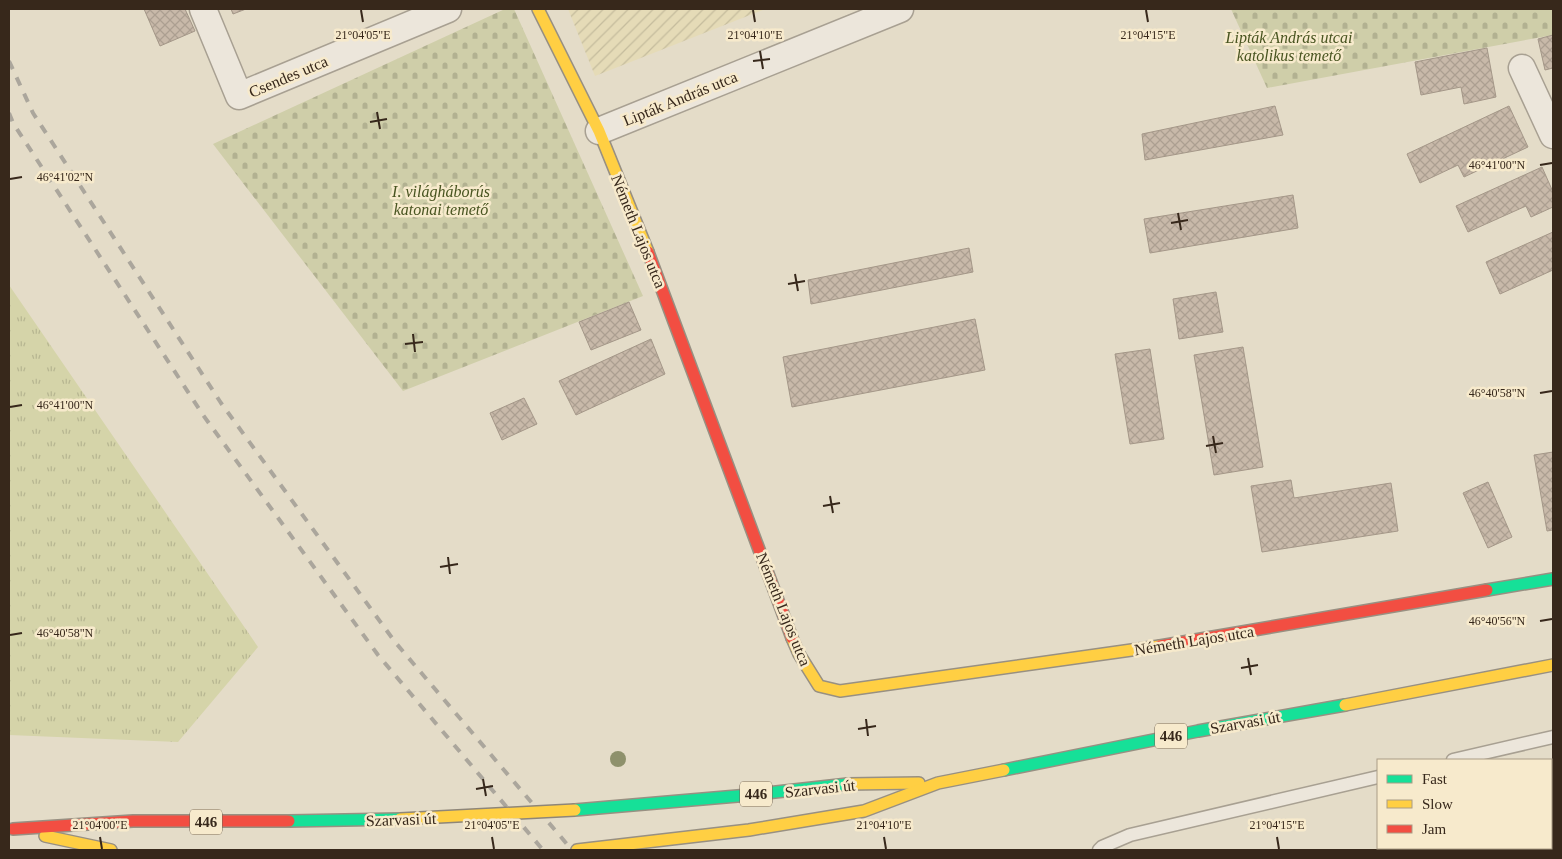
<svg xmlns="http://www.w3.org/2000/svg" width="1562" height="859" viewBox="0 0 1562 859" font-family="Georgia,serif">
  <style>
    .farmland { fill: url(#farmland-furrows) }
    .grass { fill: url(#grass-tufts) }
    .cemetery { fill: url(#cemetery-stones) }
    .building { fill: url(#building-cross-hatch); stroke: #a49788 }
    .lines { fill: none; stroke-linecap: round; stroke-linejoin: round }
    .lane-casing { stroke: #a8a092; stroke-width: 15 }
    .street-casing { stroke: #a8a092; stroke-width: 29 }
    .fast-casing { stroke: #989082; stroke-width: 14 }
    .slow-casing { stroke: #989082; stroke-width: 14 }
    .jam-casing { stroke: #989082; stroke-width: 14 }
    .lane { stroke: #ece6db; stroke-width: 12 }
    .street { stroke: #ece6db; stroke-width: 26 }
    .fast { stroke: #16e098; stroke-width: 11 }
    .slow { stroke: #ffcf43; stroke-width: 11 }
    .jam { stroke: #f24e42; stroke-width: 11 }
    .rail { stroke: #aba69c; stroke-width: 4; stroke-dasharray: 9 9; stroke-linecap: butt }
    .slow-bridge-casing { stroke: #8e8679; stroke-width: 14; stroke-linecap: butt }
    .slow-bridge { stroke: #ffcf43; stroke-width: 11 }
    .tree { fill: #8e916c }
    .ticks { fill: none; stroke: #37281b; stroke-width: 2 }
    .labels { text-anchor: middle; stroke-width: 5; stroke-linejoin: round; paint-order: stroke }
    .shield { fill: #f7eacc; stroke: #716250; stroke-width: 1 }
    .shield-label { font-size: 15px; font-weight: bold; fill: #37281b }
    .park-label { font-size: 16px; font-style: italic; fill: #485420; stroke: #f7eacc }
    .street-label { font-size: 16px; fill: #37281b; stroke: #f7eacc }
    .ticks-label { font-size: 12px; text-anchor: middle; fill: #37281b; stroke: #f7eacc; stroke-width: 5; stroke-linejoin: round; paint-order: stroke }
  </style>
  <defs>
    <pattern id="farmland-furrows" width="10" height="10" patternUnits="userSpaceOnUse" patternTransform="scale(1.25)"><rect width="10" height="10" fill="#e5dbb7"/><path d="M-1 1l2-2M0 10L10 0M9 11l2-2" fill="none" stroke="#c5bc9d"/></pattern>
    <pattern id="grass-tufts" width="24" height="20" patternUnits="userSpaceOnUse" patternTransform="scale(1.25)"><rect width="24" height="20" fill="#d5d4a9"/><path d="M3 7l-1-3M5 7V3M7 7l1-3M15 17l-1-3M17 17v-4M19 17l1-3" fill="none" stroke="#b7b691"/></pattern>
    <pattern id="cemetery-stones" width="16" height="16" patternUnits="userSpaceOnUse" patternTransform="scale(1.25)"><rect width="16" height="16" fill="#cfcea9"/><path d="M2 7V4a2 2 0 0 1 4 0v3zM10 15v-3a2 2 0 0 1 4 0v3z" fill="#b2b191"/></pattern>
    <pattern id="building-cross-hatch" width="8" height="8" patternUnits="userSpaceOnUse" patternTransform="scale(1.25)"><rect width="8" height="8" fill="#c8b9a9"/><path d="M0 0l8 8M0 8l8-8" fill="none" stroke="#ac9f91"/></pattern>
  </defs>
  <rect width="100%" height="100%" fill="#e4dcc8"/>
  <path class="farmland" d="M568,9H765L595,76Z"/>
  <path class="grass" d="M9,285L258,647L178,742L9,735Z"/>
  <g class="cemetery">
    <path d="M505,9H514L643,296L403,391L213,144Z"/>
    <path d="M1231,9H1553V35L1267,88Z"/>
  </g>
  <g class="building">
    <path d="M144,9H185L195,31L160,46Z"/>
    <path d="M231,9H246L233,14Z"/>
    <path d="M1553,35V68L1545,70L1538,39Z"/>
    <path d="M1487,48L1496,97L1464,104L1461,87L1421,95L1415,62Z"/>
    <path d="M1275,106L1283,135L1145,160L1142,134Z"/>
    <path d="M1509,106L1528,147L1464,177L1458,165L1420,183L1407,154Z"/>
    <path d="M1542,167L1553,192V207L1531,217L1526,206L1468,232L1456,206Z"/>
    <path d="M1293,195L1298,228L1150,253L1144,219Z"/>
    <path d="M1553,232V270L1500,294L1486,262Z"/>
    <path d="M969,248L973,272L811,304L808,280Z"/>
    <path d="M1216,292L1223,332L1179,339L1173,299Z"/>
    <path d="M629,302L641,330L591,350L579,322Z"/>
    <path d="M975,319L985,370L792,407L783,357Z"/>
    <path d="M651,339L665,374L576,415L559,381Z"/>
    <path d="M1243,347L1263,467L1214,475L1194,355Z"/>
    <path d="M1150,349L1164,439L1130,444L1115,354Z"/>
    <path d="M524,398L537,424L502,440L490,413Z"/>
    <path d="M1553,452V530L1547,531L1534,455Z"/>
    <path d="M1291,480L1294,498L1391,483L1398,531L1262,552L1251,486Z"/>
    <path d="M1488,482L1512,537L1488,548L1463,493Z"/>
    <path d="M1552,762L1553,793L1551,794V763Z"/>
    <path d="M1551,841L1553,843V850H1382L1379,848H1551Z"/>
  </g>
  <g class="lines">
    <defs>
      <g id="lane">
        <path d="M1453,760L1553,737"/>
        <path d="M1099,850L1102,847L1130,835L1378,777"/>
      </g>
      <g id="street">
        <path d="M203,9L239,96L448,9"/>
        <path d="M1522,68L1553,135"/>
        <path d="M599,131L900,9"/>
      </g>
      <g id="fast">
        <path d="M1487,590L1553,579"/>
        <path d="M1004,770L1198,731L1345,705"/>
        <path d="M575,810L749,795L848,784"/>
        <path d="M289,821L400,819"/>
      </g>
      <g id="slow">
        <path d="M538,9L599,131L648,252"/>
        <path d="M792,638L799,654L819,686L840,691L1160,646"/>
        <path d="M1345,705L1553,665"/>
        <path d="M848,784L919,783"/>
        <path d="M45,836L111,850"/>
        <path d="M577,850L749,830L864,811L938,783L1004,770"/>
      </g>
      <g id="jam">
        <path d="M648,252L792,638"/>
        <path d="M1160,646L1487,590"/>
        <path d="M13,829L133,821H289"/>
      </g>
    </defs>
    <use href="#lane" class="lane-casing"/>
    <use href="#street" class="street-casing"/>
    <use href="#fast" class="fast-casing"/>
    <use href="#slow" class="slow-casing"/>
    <use href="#jam" class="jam-casing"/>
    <use href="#lane" class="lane"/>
    <use href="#street" class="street"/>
    <use href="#fast" class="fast"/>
    <use href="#slow" class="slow"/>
    <use href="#jam" class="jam"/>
    <g class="rail">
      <path d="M9,61L33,113L221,403L395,642L572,850"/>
      <path d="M9,113L13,123L203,415L378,655L543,850"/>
    </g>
    <defs>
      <path id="slow-bridge" d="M400,819L575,810"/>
    </defs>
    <use href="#slow-bridge" class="slow-bridge-casing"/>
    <use href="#slow-bridge" class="slow-bridge"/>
  </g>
  <circle class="tree" cx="618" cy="759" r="8"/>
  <path class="ticks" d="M361,10L363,22M753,10L755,22M1146,10L1148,22M760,51L763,69M753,61L770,59M377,112L380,129M370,122L387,119M1540,165L1552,163M10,179L22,177M1178,213L1181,230M1171,223L1188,220M795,274L798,291M788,284L805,281M413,334L415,352M405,344L423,342M1540,393L1552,391M10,407L22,405M1213,436L1216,453M1206,446L1223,443M830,496L833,513M823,506L840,503M448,557L450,574M440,567L458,564M1540,621L1552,619M10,635L22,633M1248,658L1251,675M1241,668L1258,665M866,719L868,736M858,729L876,726M483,779L486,796M476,789L493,786M100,837L102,849M492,837L494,849M884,837L886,849M1277,837L1279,849"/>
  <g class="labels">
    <g class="shield">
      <rect x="1155" y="723.5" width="32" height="25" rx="4"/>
      <rect x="740" y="781.5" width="32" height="25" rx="4"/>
      <rect x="190" y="809.5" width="32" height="25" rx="4"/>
    </g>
    <g class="shield-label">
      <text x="1171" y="741">446</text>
      <text x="756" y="799">446</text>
      <text x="206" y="827">446</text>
    </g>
    <g class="park-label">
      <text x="1289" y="43">Lipták András utcai<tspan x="1289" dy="18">katolikus temető</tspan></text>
      <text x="441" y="197">I. világháborús<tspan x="441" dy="18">katonai temető</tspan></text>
    </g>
    <g class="street-label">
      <text transform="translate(288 76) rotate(-23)" y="6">Csendes utca</text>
      <text transform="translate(680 98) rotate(-22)" y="6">Lipták András utca</text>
      <text transform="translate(639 231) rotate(68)" y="6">Németh Lajos utca</text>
      <text transform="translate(784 609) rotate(68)" y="6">Németh Lajos utca</text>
      <text transform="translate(1194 640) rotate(-9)" y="6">Németh Lajos utca</text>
      <text transform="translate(1245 722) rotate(-10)" y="6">Szarvasi út</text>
      <text transform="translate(820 788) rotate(-6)" y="6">Szarvasi út</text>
      <text transform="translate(401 819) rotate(-2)" y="6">Szarvasi út</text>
    </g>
  </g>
  <g class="ticks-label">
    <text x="363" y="39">21°04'05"E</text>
    <text x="755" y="39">21°04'10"E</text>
    <text x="1148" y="39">21°04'15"E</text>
    <text x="1497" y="169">46°41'00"N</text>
    <text x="65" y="181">46°41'02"N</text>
    <text x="1497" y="397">46°40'58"N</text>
    <text x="65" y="409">46°41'00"N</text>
    <text x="1497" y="625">46°40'56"N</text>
    <text x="65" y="637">46°40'58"N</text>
    <text x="100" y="829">21°04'00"E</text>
    <text x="492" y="829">21°04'05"E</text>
    <text x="884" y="829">21°04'10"E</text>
    <text x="1277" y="829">21°04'15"E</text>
  </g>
  <rect width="1562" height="859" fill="none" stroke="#37281b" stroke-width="20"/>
  <rect x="1377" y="759" width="175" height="90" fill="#f7eacc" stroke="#aa9c85"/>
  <rect x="1387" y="775" width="25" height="8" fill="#16e098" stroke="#aa9c85"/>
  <text x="1422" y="784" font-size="15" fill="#37281b">Fast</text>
  <rect x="1387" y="800" width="25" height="8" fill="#ffcf43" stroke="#aa9c85"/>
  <text x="1422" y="809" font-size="15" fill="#37281b">Slow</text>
  <rect x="1387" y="825" width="25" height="8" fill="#f24e42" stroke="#aa9c85"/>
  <text x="1422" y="834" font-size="15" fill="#37281b">Jam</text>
</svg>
